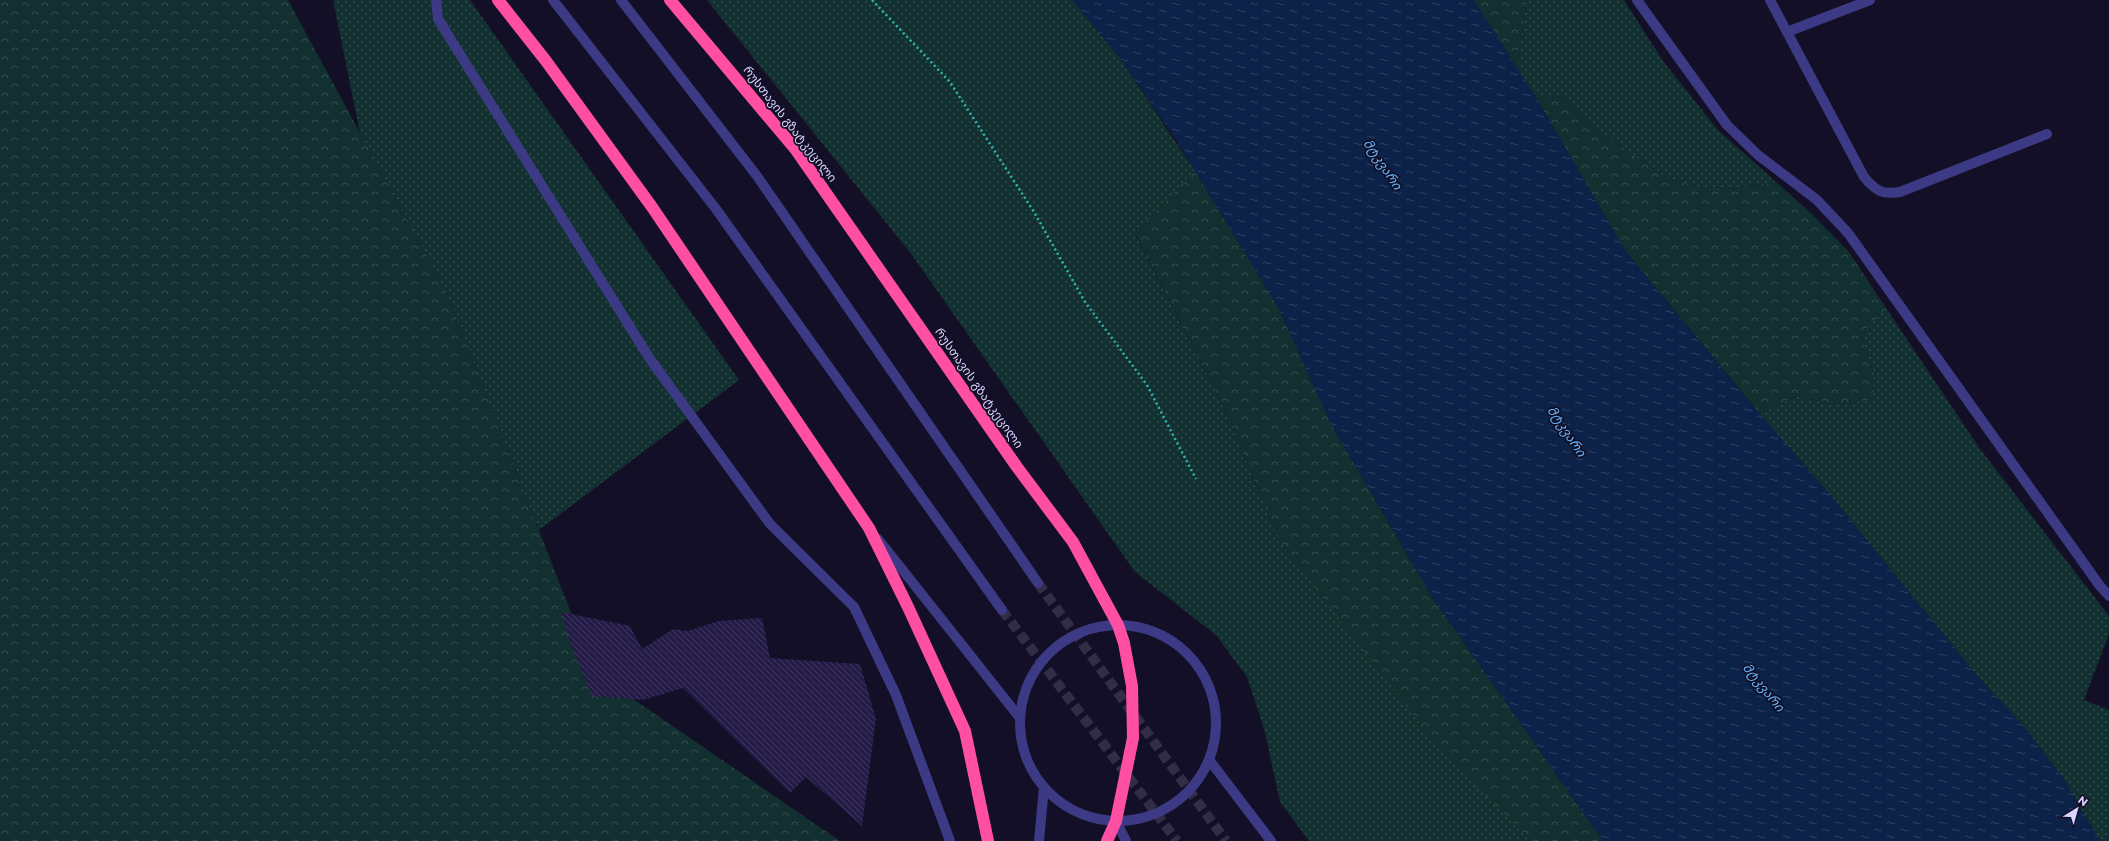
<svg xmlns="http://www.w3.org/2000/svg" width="2109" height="841" viewBox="0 0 2109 841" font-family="Montserrat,'Noto Sans Georgian',sans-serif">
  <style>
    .grass { fill: url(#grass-dots) }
    .forest { fill: url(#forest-crowns) }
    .water { fill: url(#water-ripples) }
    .building { fill: url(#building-back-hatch) }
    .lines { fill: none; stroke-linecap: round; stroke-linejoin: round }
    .minor-tunnel { stroke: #312d47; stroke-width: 10; stroke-dasharray: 10 5; stroke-linecap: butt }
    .path { stroke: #2fb8b0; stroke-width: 2.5; stroke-dasharray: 2 3; stroke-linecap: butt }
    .minor { stroke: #3d3a85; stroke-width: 10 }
    .highway { stroke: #ff4fa3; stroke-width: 12 }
    .labels { text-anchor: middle; stroke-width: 3.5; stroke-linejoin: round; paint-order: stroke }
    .street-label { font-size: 12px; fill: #d9d4ff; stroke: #130f26 }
    .water-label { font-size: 13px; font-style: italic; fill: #62b6ff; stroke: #130f26 }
  </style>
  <defs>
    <pattern id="grass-dots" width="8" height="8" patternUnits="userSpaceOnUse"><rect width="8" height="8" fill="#12302f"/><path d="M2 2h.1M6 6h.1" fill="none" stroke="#344d4e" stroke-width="1.8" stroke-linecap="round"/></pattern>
    <pattern id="forest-crowns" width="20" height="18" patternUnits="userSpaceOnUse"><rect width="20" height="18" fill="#12302f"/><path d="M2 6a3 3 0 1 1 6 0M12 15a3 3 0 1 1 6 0" fill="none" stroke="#344d4e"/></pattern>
    <pattern id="water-ripples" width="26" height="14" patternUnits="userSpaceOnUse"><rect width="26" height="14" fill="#0c2248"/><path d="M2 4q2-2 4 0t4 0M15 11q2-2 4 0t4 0" fill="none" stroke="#2f4163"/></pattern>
    <pattern id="building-back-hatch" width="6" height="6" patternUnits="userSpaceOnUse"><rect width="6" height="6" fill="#241b47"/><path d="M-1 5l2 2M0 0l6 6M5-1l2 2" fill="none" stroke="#433b63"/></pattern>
  </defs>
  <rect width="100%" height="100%" fill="#130f26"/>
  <g class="grass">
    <path d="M333,0H470L739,380L539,530L447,293L360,133Z"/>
    <path d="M707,0H1072L1119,57L1195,171L1135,234L1225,410L1279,541L1359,642L1528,837L1529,841H1309L1280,802L1265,732L1247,677L1216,635L1135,572L912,255Z"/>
    <path d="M1527,0H1624L1663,61L1717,129L1776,182L1714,191L1668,179L1604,134L1564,97L1534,94L1517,68Z"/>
    <path d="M1886,308L1980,449L2109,616V634L2084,700L2109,710V841H2100L2063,778L2022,724L1980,679L1826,490L1760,414L1797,396L1836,405L1874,375L1862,335Z"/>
  </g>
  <g class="forest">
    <path d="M0,0H288L447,293L594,672L840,841H0Z"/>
    <path d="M1474,0H1527L1517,68Z"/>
    <path d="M1534,94L1564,97L1604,134L1668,179L1714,191L1776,182L1811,213L1849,252L1886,308L1862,335L1874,375L1873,400L1836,405L1797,396L1760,414L1624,249Z"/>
    <path d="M1195,171L1279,309L1331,424L1432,597L1603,841H1529L1528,837L1446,757L1279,541L1225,410L1135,233Z"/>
  </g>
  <path class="water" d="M1072,0H1474L1534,94L1624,249L1742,393L1826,490L1980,679L2022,724L2063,778L2100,841H1603L1432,597L1331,424L1279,309L1176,140L1119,57Z"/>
  <path class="building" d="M561,612L630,626L642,649L673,629L688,631L718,621L762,618L770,658L860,664L876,719L862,826L806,777L790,793L683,688L643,700L592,696L573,650Z"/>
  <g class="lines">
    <g class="minor-tunnel">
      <path d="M1038,583L1226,841"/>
      <path d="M1002,610L1177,841"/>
    </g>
    <path class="path" d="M872,0L950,82L1034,212L1085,302L1147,385L1196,479"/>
    <g class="minor">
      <path d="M436,0L438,19L650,359L770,524L854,607L896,695L950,841"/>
      <path d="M553,0L716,209L1002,610"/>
      <path d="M621,0L757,176L1038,583"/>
      <path d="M1637,0L1727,125L1758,155L1817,200L1848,233L2100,586L2109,596"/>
      <path d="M1770,0L1864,177C1876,191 1882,195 1900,192L2047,134"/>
      <path d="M1787,32L1870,0"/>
      <path d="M878,539L1020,718"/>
      <circle cx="1118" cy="723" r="98"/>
      <path d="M1210,761L1271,841"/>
      <path d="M1116,821L1126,841"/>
      <path d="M1039,841L1044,787"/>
    </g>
    <g class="highway">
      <path d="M498,0L546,61L652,207L869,528L908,607L965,731L988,841"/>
      <path d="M670,0L796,150L1017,467L1073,542L1118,625L1124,643L1132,686L1133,738L1116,821L1107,841"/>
    </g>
  </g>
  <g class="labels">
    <g class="street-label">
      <text transform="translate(790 124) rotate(52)" y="4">რუსთავის გზატკეცილი</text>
      <text transform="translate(979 388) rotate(55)" y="4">რუსთავის გზატკეცილი</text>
    </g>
    <g class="water-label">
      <text transform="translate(1383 164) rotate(56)" y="5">მტკვარი</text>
      <text transform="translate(1567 431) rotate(56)" y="5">მტკვარი</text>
      <text transform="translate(1764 687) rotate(51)" y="5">მტკვარი</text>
    </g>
  </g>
  <g transform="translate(2077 809) rotate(37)" stroke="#130f26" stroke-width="3" paint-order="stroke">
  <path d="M0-3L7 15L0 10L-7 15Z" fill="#d9d4ff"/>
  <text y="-6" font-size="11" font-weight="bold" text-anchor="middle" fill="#d9d4ff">N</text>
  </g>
</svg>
